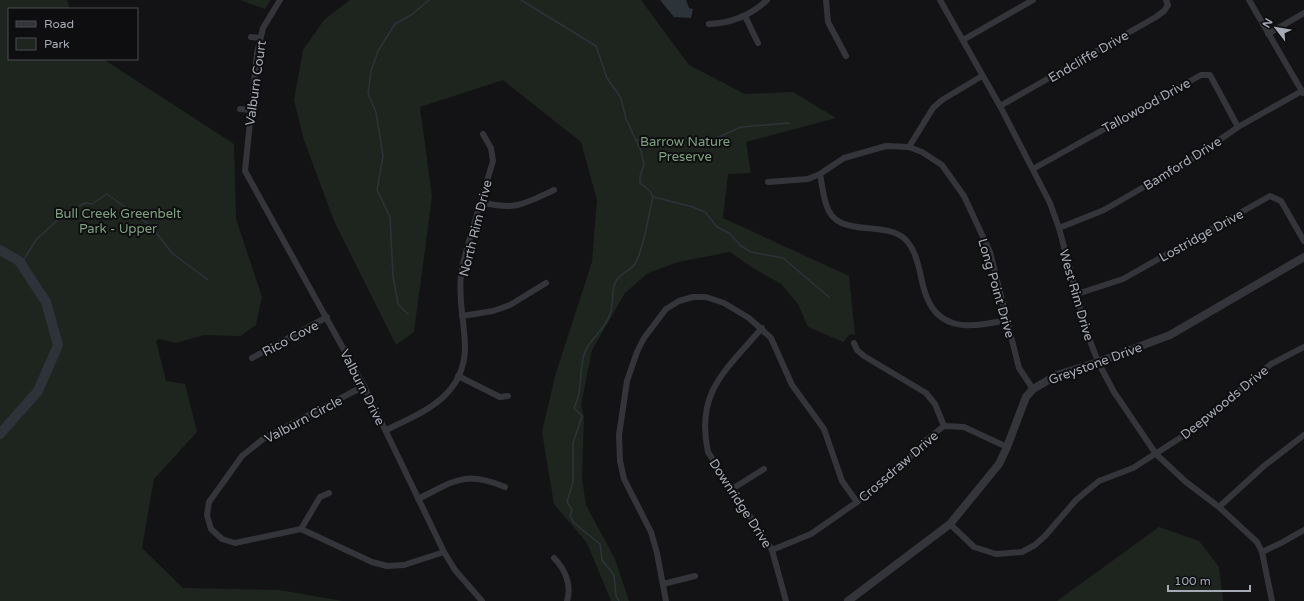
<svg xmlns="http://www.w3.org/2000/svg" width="1304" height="601" viewBox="0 0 1304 601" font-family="'Varela Round',sans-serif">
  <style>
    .green { fill: #1e251f }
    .water { fill: #2c343a }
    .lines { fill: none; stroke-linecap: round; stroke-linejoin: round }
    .stream { stroke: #2c343a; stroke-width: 1.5 }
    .river { stroke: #2c343a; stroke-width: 10 }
    .minor { stroke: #34353a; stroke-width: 6 }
    .tertiary { stroke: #34353a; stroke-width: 8 }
    .labels { text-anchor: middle; stroke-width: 4; stroke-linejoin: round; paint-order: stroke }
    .street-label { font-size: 13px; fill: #a5aab5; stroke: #0e0e10 }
    .park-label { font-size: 13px; fill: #7da07f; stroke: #0e0e10 }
  </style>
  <rect width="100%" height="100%" fill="#131315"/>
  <g class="green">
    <path d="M0,0H67L70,9H9V59H103L234,144L236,219L262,297L256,325L240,336L204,335L176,343L159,339L156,341L166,381L185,384L197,432L154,479L142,548L183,588L279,590L343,601H0Z"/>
    <path d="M240,0H271L265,9Z"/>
    <path d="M350,0H641L689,65L745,94L793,92L836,118L746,142L751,173L728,174L723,218L849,276L855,334L849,335L843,342L808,327L798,304L781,284L753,268L730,252L678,262L648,273L625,293L592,350L581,405L584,416L582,479L586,505L615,559L629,601H611L587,543L554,504L542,432L555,376L592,262L597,200L581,142L503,80L420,107L432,197L414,332L396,345L334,221L304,140L294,100L303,50L324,20Z"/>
    <path d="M1159,527L1199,541L1219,567L1223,601H1057Z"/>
  </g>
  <path class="water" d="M660,0H686L689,8L693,9L691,18L674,17Z"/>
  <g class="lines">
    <g class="stream">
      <path d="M521,0L596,46L607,78L621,98L626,119L641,151L644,165L640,176V183L650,191L653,197C649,212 643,254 634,265C629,272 618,274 615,283C611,293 614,304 610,314C606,327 595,335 588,346C577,364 584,390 574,408L582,416L573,443V482L567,502L572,510L570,516L574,523L600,544L602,560L614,575L616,596L619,601"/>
      <path d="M636,140L652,139L671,143L691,138L714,139L741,127L789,123"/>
      <path d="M654,197L693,207L705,212L717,227L729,233L741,246L751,252L783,258L829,297"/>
      <path d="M21,264L36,240L63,215L85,203L92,204L107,194L151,226L172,253L208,280"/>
      <path d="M408,314L398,304L393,276L390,217L377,190L383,156L376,112L368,94L371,71L378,51L395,24L411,15L429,0"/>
    </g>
    <path class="river" d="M0,250L19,261L46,302L58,345L38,391L0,434"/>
    <g class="minor">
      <path d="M280,0L263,28L257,53L245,171L364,386L444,552L455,570L482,601"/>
      <path d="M826,0L828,22L846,56"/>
      <path d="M940,0L1000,106L1050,203L1059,228L1086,330L1098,362L1114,392L1156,454L1186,482L1219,507L1257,542L1262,552L1272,601"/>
      <path d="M1249,0L1303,93"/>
      <path d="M745,16L758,43"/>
      <path d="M709,24C732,23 750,16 767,0"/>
      <path d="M1268,34L1304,13"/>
      <path d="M251,37L260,38"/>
      <path d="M963,40L1033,0"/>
      <path d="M1000,106L1156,17L1164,11L1168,5L1166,0"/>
      <path d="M240,109L250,110"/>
      <path d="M909,147L933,108L942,100L982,76"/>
      <path d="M1033,169L1201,75H1210L1238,127"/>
      <path d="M820,174C822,184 823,195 826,204C836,240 882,219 905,239C914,248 917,260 920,272C922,282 924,294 930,304C946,333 979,326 1007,320"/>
      <path d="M768,182L808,179L820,174L844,158L886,146L909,147L922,152L942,165L964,196L990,252L1019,368L1033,389"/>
      <path d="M481,202C515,211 524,204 554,190"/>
      <path d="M1059,228L1104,210L1192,159L1238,127L1302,91"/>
      <path d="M1077,294L1123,279L1270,196L1281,201L1304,241"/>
      <path d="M462,316L493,311L510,305L546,283"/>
      <path d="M762,328C726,370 695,392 708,452L772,550L786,601"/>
      <path d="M854,343L857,350L864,356L926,393L935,404L944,426"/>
      <path d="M252,358L327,317"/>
      <path d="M458,376L500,397L508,396"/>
      <path d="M364,386L263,439L242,456L209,502L207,515L211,529L222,539L235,543L301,529L372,562L387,566L404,565L444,552"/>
      <path d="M386,430C423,412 464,397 465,348C465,324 458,300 461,275C463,260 468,245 472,231C479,208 486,184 493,161L491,148L483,134"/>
      <path d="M732,489L764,469"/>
      <path d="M418,499C455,481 464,470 505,487"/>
      <path d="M1219,507L1264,466L1304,435"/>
      <path d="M950,524L974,547L996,554L1022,552L1035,545L1045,536L1076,500L1099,481L1133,468L1191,431L1271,364L1304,347"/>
      <path d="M301,529L320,497L329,493"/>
      <path d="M772,550L811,534L857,502L904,463L926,440L944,426L964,427L1007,447"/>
      <path d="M1262,552L1281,543L1304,530"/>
      <path d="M554,558C565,569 572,585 567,601"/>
      <path d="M663,584L695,576"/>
      <path d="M666,601L657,553L651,532L624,479L620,461L619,435L627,381L637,352L644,338L666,309L679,301L693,297H706L724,303L749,318L771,338L792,385L824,429L842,481L857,502"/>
    </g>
    <path class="tertiary" d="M848,601L950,524L999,464L1007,447L1026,397L1033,389L1057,375L1098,362L1170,335L1304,257"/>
  </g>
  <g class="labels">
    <g class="street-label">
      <text transform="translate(1088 56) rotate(-30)" y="5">Endcliffe Drive</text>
      <text transform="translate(255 83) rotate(-82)" y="5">Valburn Court</text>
      <text transform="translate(1146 105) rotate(-29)" y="5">Tallowood Drive</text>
      <text transform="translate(1182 163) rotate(-32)" y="5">Bamford Drive</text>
      <text transform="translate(475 228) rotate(-76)" y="5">North Rim Drive</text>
      <text transform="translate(1201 235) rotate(-29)" y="5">Lostridge Drive</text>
      <text transform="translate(997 288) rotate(74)" y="5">Long Point Drive</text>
      <text transform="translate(1077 295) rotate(74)" y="5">West Rim Drive</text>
      <text transform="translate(290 338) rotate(-28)" y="5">Rico Cove</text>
      <text transform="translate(1095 363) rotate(-20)" y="5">Greystone Drive</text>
      <text transform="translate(363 387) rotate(63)" y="5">Valburn Drive</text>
      <text transform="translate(1224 402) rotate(-39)" y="5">Deepwoods Drive</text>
      <text transform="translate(303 419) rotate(-28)" y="5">Valburn Circle</text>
      <text transform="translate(898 466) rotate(-41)" y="5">Crossdraw Drive</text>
      <text transform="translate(741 503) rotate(57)" y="5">Downridge Drive</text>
    </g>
    <g class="park-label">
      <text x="685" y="146">Barrow Nature<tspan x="685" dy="15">Preserve</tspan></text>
      <text x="118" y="218">Bull Creek Greenbelt<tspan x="118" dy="15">Park - Upper</tspan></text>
    </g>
  </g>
  <rect x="8" y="8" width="130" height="52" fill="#0e0e10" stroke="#4a4c52"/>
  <rect x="16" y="21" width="20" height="6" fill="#34353a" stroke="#4a4c52"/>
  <text x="44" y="28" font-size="12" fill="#a5aab5">Road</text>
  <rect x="16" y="38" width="20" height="12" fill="#1e251f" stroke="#4a4c52"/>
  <text x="44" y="48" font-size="12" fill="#a5aab5">Park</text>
  <g transform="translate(1276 28) rotate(301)" stroke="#0e0e10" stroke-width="3" paint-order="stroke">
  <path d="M0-3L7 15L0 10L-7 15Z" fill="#a5aab5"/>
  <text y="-6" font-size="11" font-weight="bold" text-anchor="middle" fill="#a5aab5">N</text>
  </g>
  <path d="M1168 585v6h82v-6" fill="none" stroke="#a5aab5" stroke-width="2"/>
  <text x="1174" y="585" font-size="12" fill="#a5aab5" stroke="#0e0e10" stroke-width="3" paint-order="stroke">100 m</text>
</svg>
